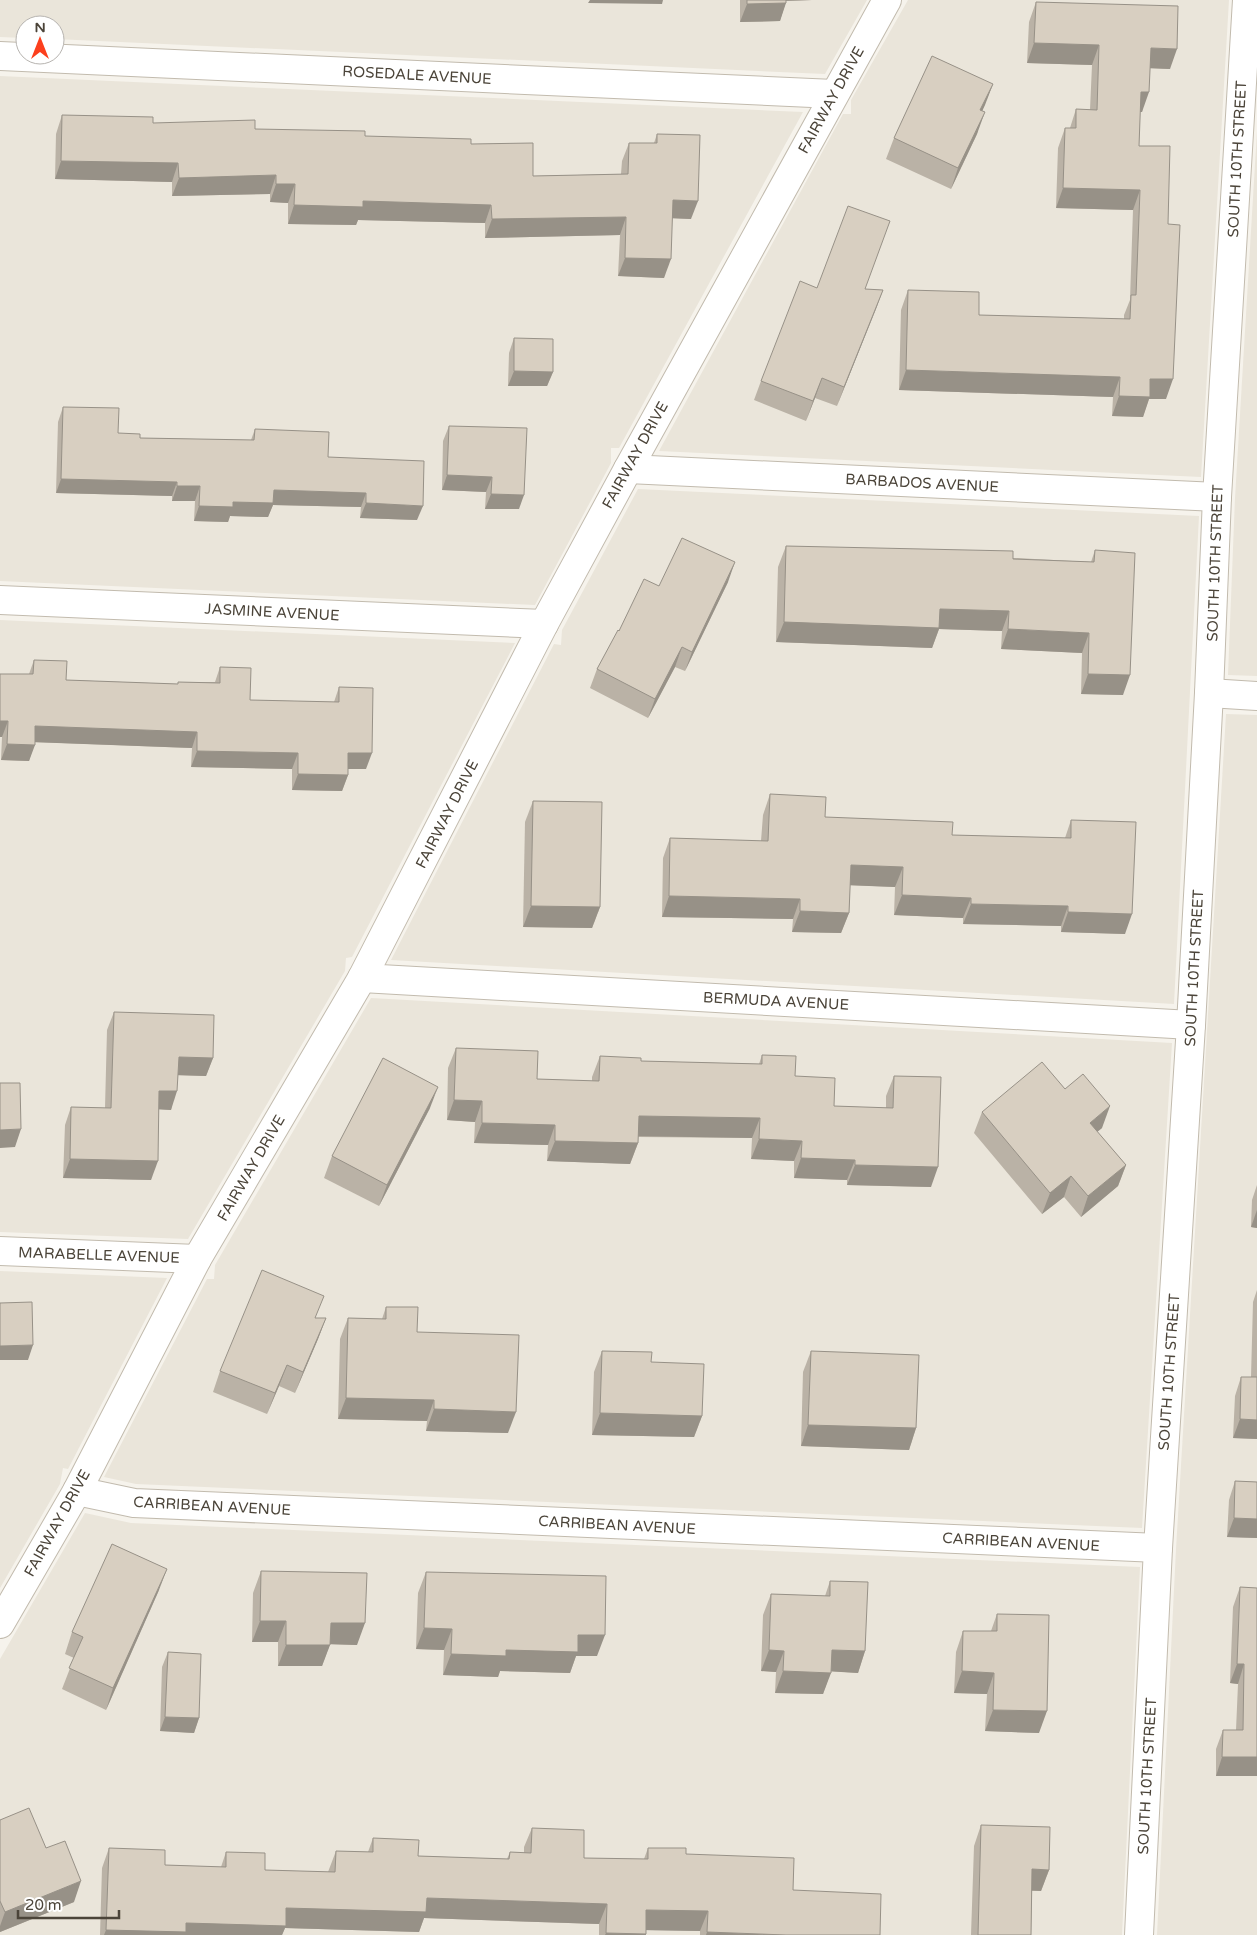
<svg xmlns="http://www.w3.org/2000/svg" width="1257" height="1935" viewBox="0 0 1257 1935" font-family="'Varela Round',sans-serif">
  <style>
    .residential { fill: #eae5da }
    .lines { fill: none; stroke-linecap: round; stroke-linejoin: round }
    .street-casing { stroke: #c2bbae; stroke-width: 30 }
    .street { stroke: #fff; stroke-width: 28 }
    .wall { fill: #bab2a6 }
    .shaded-wall { fill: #979187 }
    .building { fill: #d8cfc1; stroke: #979187 }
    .labels { text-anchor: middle; stroke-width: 5; stroke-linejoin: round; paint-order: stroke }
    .street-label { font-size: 15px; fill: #4b4439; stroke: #fff }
  </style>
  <rect width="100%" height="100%" fill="#f6f3ec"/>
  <g class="residential">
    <path d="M0,0H867L825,74L55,39V25H25V38L0,37Z"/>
    <path d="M908,0H1229L1201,477L659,451L843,114H851V100Z"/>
    <path d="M0,76L803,112L619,448H611V463L535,605L0,581Z"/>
    <path d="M1257,131V676L1228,675L1235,498Z"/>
    <path d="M638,489L1199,516L1174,1004L391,960L554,644L561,645L562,630Z"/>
    <path d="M0,620L515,643L352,957L346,958L345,971L188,1239L0,1232Z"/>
    <path d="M1226,714L1257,715V1935H1157L1176,1549Z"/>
    <path d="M371,998L1172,1043L1142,1528L136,1484L104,1477L207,1279H214L215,1265Z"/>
    <path d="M0,1271L167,1278L68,1469L63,1468L60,1484L0,1588Z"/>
    <path d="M85,1513L131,1523L1140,1567L1122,1935H0V1659Z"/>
  </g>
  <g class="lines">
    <defs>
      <g id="street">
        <path d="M0,56L834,94"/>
        <path d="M628,469L1217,497"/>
        <path d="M0,600L544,624"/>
        <path d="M1209,693L1257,696"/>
        <path d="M362,978L1191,1025"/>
        <path d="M0,1251L197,1259"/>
        <path d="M77,1491L134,1503L1158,1548"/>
        <path d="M0,1624L77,1491L197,1259L362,978L544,624L628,469L887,0"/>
        <path d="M1139,1935L1158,1548L1191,1025L1209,693L1217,497L1247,0"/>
      </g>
    </defs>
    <use href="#street" class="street-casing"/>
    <use href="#street" class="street"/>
  </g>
  <g class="wall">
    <path d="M740,0H812L786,1L780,21L740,22Z"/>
    <path d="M1036,2L1170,69L1150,68L1142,112H1140L1139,146L1168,224L1166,399H1149L1143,417L1112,416L1113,397L899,390L901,310L908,290L979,315L1124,319V315L1130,300L1133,210L1056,208L1058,148L1065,128H1070L1076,109L1090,110L1092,65L1027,63L1029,22Z"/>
    <path d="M993,84L982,111L977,134L951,189L886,159L894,138Z"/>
    <path d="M62,115L153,123L255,129L471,144L533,176L621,174L622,161L629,143H654L657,134L691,219L672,218L664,278L618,276L620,235L485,238V223L358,220L356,225L288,224V203L270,202V194L172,196V182L55,179L56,134Z"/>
    <path d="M817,288L883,290L837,406L815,398L806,421L754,400L761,381Z"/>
    <path d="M514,338L553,372L547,386H508L509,353Z"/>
    <path d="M63,407L118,433L140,438L251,440L255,429L328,457L417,520L360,518L361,507L273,505L268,517L230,516L228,522L194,521L195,501H172V496L56,493L58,422Z"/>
    <path d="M449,426L519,509H485L486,492L442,490L443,441Z"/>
    <path d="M786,546L1091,562L1095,550L1123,695L1081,694L1082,653L1001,649L1002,631L939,629L932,648L776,642L778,567Z"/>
    <path d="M728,582L685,671L675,667L648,718L590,688L597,669L619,631L659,586Z"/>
    <path d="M34,660L66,680L178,684V682H215L220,667L250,700L334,702L339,687L366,769H348V775L342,791L292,790V769L191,767L192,748L35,742L29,761L1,760L2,737H0L29,674Z"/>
    <path d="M770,794L825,817L952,835L1065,838L1071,820L1125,934L1061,932V926L963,924V918L894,915L895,887L850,885L849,913L841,933L792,932L793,919L662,917L663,858L670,838L761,841L763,815Z"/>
    <path d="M533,801L600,907L592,928L523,927L525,822Z"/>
    <path d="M114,1012L213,1058L206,1076L178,1075L171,1110L159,1109L151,1180L63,1178L65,1125L71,1107L105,1108L107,1030Z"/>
    <path d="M456,1048L537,1079L592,1081V1077L600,1056L641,1061L759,1064L762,1055L795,1076L834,1106L886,1108V1096L894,1076L931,1187L847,1185V1180L794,1178V1161L751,1159L752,1138L638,1137V1143L630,1164L547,1161L548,1145L474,1143L475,1122L447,1120L448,1068Z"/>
    <path d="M1065,1089L1102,1128L1097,1132L1126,1165L1118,1186L1081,1217L1064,1197L1042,1214L974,1133L982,1112Z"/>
    <path d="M430,1108L379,1206L324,1178L332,1156Z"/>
    <path d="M1257,1185V1228L1251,1227L1252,1200Z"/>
    <path d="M1257,1290V1439L1233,1438L1235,1396L1241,1377H1251L1253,1302Z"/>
    <path d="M386,1307L417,1332L508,1433L426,1431L427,1421L338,1419L340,1339L348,1318L382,1319Z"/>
    <path d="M316,1318H326L318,1339L295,1393L279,1386L267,1414L213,1392L220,1371Z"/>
    <path d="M602,1351L651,1362L702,1416L694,1437L592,1435L594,1372Z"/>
    <path d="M811,1351L916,1428L909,1450L801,1446L803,1372Z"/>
    <path d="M1235,1481L1257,1482V1538L1227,1537L1229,1500Z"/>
    <path d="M261,1571L357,1645L330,1644L322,1666H278V1642H252L253,1593Z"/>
    <path d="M426,1572L597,1656H576L570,1673L500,1671L498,1677L443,1675L444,1650L416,1649L418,1593Z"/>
    <path d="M830,1581L865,1651L858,1673L831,1671L823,1694L775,1693L776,1672L761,1671L763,1615L771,1594L825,1596Z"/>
    <path d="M1240,1587L1257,1588V1776H1216V1749L1223,1730H1236L1238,1684L1230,1683L1233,1607Z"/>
    <path d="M159,1590L106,1710L62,1689L74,1658L65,1654L72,1632Z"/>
    <path d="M997,1614L1039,1733L985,1731L987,1694L954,1693L956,1652L963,1631H991Z"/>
    <path d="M168,1652L199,1718L194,1733L160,1731L162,1667Z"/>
    <path d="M0,1820L46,1848L74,1902L0,1932Z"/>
    <path d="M981,1825L1049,1870L1041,1891H1032L1031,1935H971L974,1846Z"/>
    <path d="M532,1828L584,1858L644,1859L648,1848L686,1854L793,1890L880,1935H700V1931L646,1930V1935H599V1924L424,1918L419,1932L285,1928L282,1935H100L102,1868L109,1848L165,1865L221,1867L226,1852L265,1870L328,1872L336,1851L368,1852L373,1838L418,1856L507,1859L510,1852L524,1853V1847Z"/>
  </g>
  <g class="shaded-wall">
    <path d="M590,0H663L662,4L588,3Z"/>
    <path d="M780,0H812L779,1Z"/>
    <path d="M786,3L780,21L740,22L747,4Z"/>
    <path d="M1034,43L1099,45L1092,65L1027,63Z"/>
    <path d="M1151,48L1177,49L1170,69L1144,68Z"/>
    <path d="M993,84L985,105L973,131L980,110Z"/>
    <path d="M1141,92H1149L1142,112H1134Z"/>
    <path d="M985,112L977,134L951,189L958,168Z"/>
    <path d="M61,161L178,163L172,182L55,179Z"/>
    <path d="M276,175L270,194L172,196L179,178Z"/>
    <path d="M276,184H295L288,203L270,202Z"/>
    <path d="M1063,188L1140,190L1133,210L1056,208Z"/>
    <path d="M673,200L698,201L691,219L666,218Z"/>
    <path d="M363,201L491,205L485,223L358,220L356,225L288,224L294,205Z"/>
    <path d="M626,217L620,235L485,238L492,219Z"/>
    <path d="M625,258L671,259L664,278L618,276Z"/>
    <path d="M883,290L876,309L837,406L844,387Z"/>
    <path d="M906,370L1120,377L1113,397L899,390Z"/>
    <path d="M514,371L553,372L547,386H508Z"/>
    <path d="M822,378L815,398L806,421L813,401Z"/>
    <path d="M1150,379H1173L1166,399H1149L1143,417L1112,416L1119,396Z"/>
    <path d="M447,475L492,477L486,492L442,490Z"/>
    <path d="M61,479L177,482L172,496L56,493Z"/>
    <path d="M177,486H200L195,501H172Z"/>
    <path d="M274,490L366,493L361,507L273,505L268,517L230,516L228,522L194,521L199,506L233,502Z"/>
    <path d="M491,494L524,495L519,509H485Z"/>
    <path d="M366,503L423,506L417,520L360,518Z"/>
    <path d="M735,562L728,582L685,671L692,652Z"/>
    <path d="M940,609L1009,611L1002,631L939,629L932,648L776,642L784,622Z"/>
    <path d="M1008,629L1089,633L1082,653L1001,649Z"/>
    <path d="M682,647L675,667L648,718L655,699Z"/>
    <path d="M1088,674L1130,675L1123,695L1081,694Z"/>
    <path d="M0,721H8L2,737H0Z"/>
    <path d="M35,726L197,732L192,748L30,742Z"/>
    <path d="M7,744L35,745L29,761L1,760Z"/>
    <path d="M197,751L298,753L292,769L191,767Z"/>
    <path d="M348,753H372L366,769H342Z"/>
    <path d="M298,774L348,775L342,791L292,790Z"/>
    <path d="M851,865L903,867L895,887L843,885Z"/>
    <path d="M902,895L971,898L963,918L894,915Z"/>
    <path d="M669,896L800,899L793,919L662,917Z"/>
    <path d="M971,904L1068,906L1061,926L963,924Z"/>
    <path d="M531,906L600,907L592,928L523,927Z"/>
    <path d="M800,911L849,913L841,933L792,932Z"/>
    <path d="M1068,912L1132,914L1125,934L1061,932Z"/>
    <path d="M179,1057L213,1058L206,1076L172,1075Z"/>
    <path d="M438,1087L430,1108L379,1206L387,1185Z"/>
    <path d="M159,1091H177L171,1110L152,1109Z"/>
    <path d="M454,1100L482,1101L475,1122L447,1120Z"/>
    <path d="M1110,1106L1102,1128L1082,1144L1090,1123Z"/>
    <path d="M639,1116L760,1118L752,1138L631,1136Z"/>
    <path d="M482,1123L555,1125L548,1145L474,1143Z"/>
    <path d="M21,1129L15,1147L0,1148V1130Z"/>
    <path d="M759,1139L802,1141L794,1161L751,1159Z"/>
    <path d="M555,1141L638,1143L630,1164L547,1161Z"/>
    <path d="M801,1158L855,1160L847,1180L794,1178Z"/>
    <path d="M70,1159L158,1161L151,1180L63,1178Z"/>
    <path d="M855,1165L938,1167L931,1187L847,1185Z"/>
    <path d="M1126,1165L1118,1186L1081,1217L1088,1196Z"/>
    <path d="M1071,1176L1064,1197L1042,1214L1050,1193Z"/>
    <path d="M1257,1210V1228L1251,1227Z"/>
    <path d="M326,1318L318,1339L295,1393L303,1372Z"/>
    <path d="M33,1345L28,1360H0V1346Z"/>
    <path d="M287,1365L279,1386L267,1414L275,1393Z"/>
    <path d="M346,1398L434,1400L427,1421L338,1419Z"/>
    <path d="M434,1409L516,1412L508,1433L426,1431Z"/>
    <path d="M600,1413L702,1416L694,1437L592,1435Z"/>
    <path d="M1240,1419L1257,1420V1439L1233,1438Z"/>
    <path d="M808,1425L916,1428L909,1450L801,1446Z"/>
    <path d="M1234,1518L1257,1519V1538L1227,1537Z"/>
    <path d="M167,1569L159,1590L106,1710L113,1688Z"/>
    <path d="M260,1621H286L278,1642H252Z"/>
    <path d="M331,1623H365L357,1645L323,1644Z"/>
    <path d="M424,1628L452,1629L444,1650L416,1649Z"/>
    <path d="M578,1635H605L597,1656H576L570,1673L500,1671L498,1677L443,1675L451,1654L506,1650Z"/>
    <path d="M286,1645H330L322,1666H278Z"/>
    <path d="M769,1650L784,1651L776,1672L761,1671Z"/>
    <path d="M832,1650L865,1651L858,1673L824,1671Z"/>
    <path d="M1237,1664H1244L1238,1684L1230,1683Z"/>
    <path d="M783,1671L831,1673L823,1694L775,1693Z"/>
    <path d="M962,1671L994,1673L987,1694L954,1693Z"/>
    <path d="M993,1710L1047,1711L1039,1733L985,1731Z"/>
    <path d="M165,1717L199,1718L194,1733L160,1731Z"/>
    <path d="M1222,1757H1257V1776H1216Z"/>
    <path d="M1032,1869L1049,1870L1041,1891L1025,1890Z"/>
    <path d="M81,1881L74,1902L0,1932V1926L5,1912Z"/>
    <path d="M427,1898L607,1904L599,1924L424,1918L419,1932L285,1928L282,1935H104L106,1930L186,1923L286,1908Z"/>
    <path d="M646,1910L708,1911L700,1931L639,1930Z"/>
    <path d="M707,1932L786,1935H706Z"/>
    <path d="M606,1933L646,1934V1935H605Z"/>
  </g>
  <g class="building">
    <path d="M747,0H786V3L747,4Z"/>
    <path d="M1036,2L1178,6L1177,49L1151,48L1149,92H1141L1139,146H1170L1168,224L1180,225L1173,379H1150V397L1119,396L1120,377L906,370L908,290L979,292V315L1130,319L1131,295H1136L1140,190L1063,188L1065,128H1076V109L1097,110L1099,45L1034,43Z"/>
    <path d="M932,56L993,84L980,110L985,112L958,168L894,138Z"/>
    <path d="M62,115L153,117V123L255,120V129L365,131V136L471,139V144L533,143V176L628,174L629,143H657V134L700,135L698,201L673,200L671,259L625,258L626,217L492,219L491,205L363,201V207L294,205L295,184H276V175L179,178L178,163L61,161Z"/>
    <path d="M848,206L890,221L865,289L883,290L844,387L822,378L813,401L761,381L800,281L817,288Z"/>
    <path d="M514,338L553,339V372L514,371Z"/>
    <path d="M63,407L119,408L118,433L140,434V438L254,440L255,429L329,432L328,457L424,461L423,506L366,503V493L274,490L273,503L233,502V507L199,506L200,486H177V482L61,479Z"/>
    <path d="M449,426L527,428L524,495L491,494L492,477L447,475Z"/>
    <path d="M682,538L735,562L692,652L682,647L655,699L597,669L618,630L619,631L644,579L659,586Z"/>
    <path d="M786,546L1013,551V559L1094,562L1095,550L1135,553L1130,675L1088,674L1089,633L1008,629L1009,611L940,609L939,628L784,622Z"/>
    <path d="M34,660L67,661L66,680L178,684V682L220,683V667L251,668L250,700L339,702V687L373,688L372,753H348V775L298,774V753L197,751V732L35,726V745L7,744L8,721H0V674H33Z"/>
    <path d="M770,794L826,797L825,817L953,822L952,835L1071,838V820L1136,822L1132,914L1068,912V906L971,904V898L902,895L903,867L851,865L849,913L800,911V899L669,896L670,838L768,841Z"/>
    <path d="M533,801L602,802L600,907L531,906Z"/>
    <path d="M114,1012L214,1015L213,1058L179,1057L177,1091H159L158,1161L70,1159L71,1107L111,1108Z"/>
    <path d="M456,1048L538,1051L537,1079L599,1081L600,1056L641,1058V1061L762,1064V1055L796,1056L795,1076L835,1078L834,1106L893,1108L894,1076L941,1077L938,1167L855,1165V1160L801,1158L802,1141L759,1139L760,1118L639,1116L638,1143L555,1141V1125L482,1123V1101L454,1100Z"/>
    <path d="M383,1058L438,1087L387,1185L332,1156Z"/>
    <path d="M1042,1062L1065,1089L1083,1074L1110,1106L1090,1123L1126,1165L1088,1196L1071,1176L1050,1193L982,1112Z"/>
    <path d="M0,1083H20L21,1129L0,1130Z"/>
    <path d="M262,1270L324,1296L315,1318H326L303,1372L287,1365L275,1393L220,1371Z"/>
    <path d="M32,1302L33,1345L0,1346V1303Z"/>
    <path d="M386,1307H418L417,1332L519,1335L516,1412L434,1409V1400L346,1398L348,1318L386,1319Z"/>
    <path d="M602,1351L652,1352L651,1362L704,1364L702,1416L600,1413Z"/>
    <path d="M811,1351L919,1355L916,1428L808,1425Z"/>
    <path d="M1241,1377H1257V1420L1240,1419Z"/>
    <path d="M1235,1481L1257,1482V1519L1234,1518Z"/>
    <path d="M112,1544L167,1569L113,1688L69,1668L83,1637L72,1632Z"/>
    <path d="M261,1571L367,1573L365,1623H331L330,1645H286V1621H260Z"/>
    <path d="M426,1572L606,1576L605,1635H578V1652L506,1650V1656L451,1654L452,1629L424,1628Z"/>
    <path d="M830,1581L868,1582L865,1651L832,1650L831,1673L783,1671L784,1651L769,1650L771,1594L830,1596Z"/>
    <path d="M1240,1587L1257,1588V1757H1222L1223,1730H1243L1244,1664H1237Z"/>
    <path d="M997,1614L1049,1615L1047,1711L993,1710L994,1673L962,1671L963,1631H997Z"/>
    <path d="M168,1652L201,1654L199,1718L165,1717Z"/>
    <path d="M29,1808L46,1848L65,1841L81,1881L5,1912L0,1901V1820Z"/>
    <path d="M981,1825L1050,1827L1049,1870L1032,1869L1031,1935H978Z"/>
    <path d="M532,1828L584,1830V1858L648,1859V1848H686V1854L794,1858L793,1890L881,1894L880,1935H786L707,1932L708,1911L646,1910V1934L606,1933L607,1904L427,1898L426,1912L286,1908V1926L186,1923V1932L106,1930L109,1848L165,1850V1865L226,1867V1852L265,1853V1870L335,1872L336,1851L373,1852V1838L419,1840L418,1856L509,1859L510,1852L531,1853Z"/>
  </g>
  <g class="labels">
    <g class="street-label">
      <text transform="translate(417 75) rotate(3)" y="5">ROSEDALE AVENUE</text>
      <text transform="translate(831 100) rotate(-61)" y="5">FAIRWAY DRIVE</text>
      <text transform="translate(1237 159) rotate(-87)" y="5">SOUTH 10TH STREET</text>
      <text transform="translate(635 455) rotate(-61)" y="5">FAIRWAY DRIVE</text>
      <text transform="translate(922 483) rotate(3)" y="5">BARBADOS AVENUE</text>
      <text transform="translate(1215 563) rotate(-88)" y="5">SOUTH 10TH STREET</text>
      <text transform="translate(272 612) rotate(3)" y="5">JASMINE AVENUE</text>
      <text transform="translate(447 814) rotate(-63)" y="5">FAIRWAY DRIVE</text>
      <text transform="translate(1194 968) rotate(-87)" y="5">SOUTH 10TH STREET</text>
      <text transform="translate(776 1001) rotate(3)" y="5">BERMUDA AVENUE</text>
      <text transform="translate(251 1168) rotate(-60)" y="5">FAIRWAY DRIVE</text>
      <text transform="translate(99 1255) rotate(2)" y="5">MARABELLE AVENUE</text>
      <text transform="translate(1169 1372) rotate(-86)" y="5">SOUTH 10TH STREET</text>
      <text transform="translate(212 1506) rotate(3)" y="5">CARRIBEAN AVENUE</text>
      <text transform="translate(57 1523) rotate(-61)" y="5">FAIRWAY DRIVE</text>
      <text transform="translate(617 1525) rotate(3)" y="5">CARRIBEAN AVENUE</text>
      <text transform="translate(1021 1542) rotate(3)" y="5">CARRIBEAN AVENUE</text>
      <text transform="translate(1147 1776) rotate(-87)" y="5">SOUTH 10TH STREET</text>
    </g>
  </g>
  <g transform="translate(40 40)"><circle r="24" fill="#ffffff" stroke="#b7b4b0"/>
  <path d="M0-4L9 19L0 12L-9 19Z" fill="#fc3f1d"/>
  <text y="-8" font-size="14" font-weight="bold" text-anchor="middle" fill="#4b4439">N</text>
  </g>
  <path d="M18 1910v8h101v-8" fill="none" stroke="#4b4439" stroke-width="2.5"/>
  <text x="25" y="1910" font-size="15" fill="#4b4439" stroke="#ffffff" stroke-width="4" paint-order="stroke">20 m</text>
</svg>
